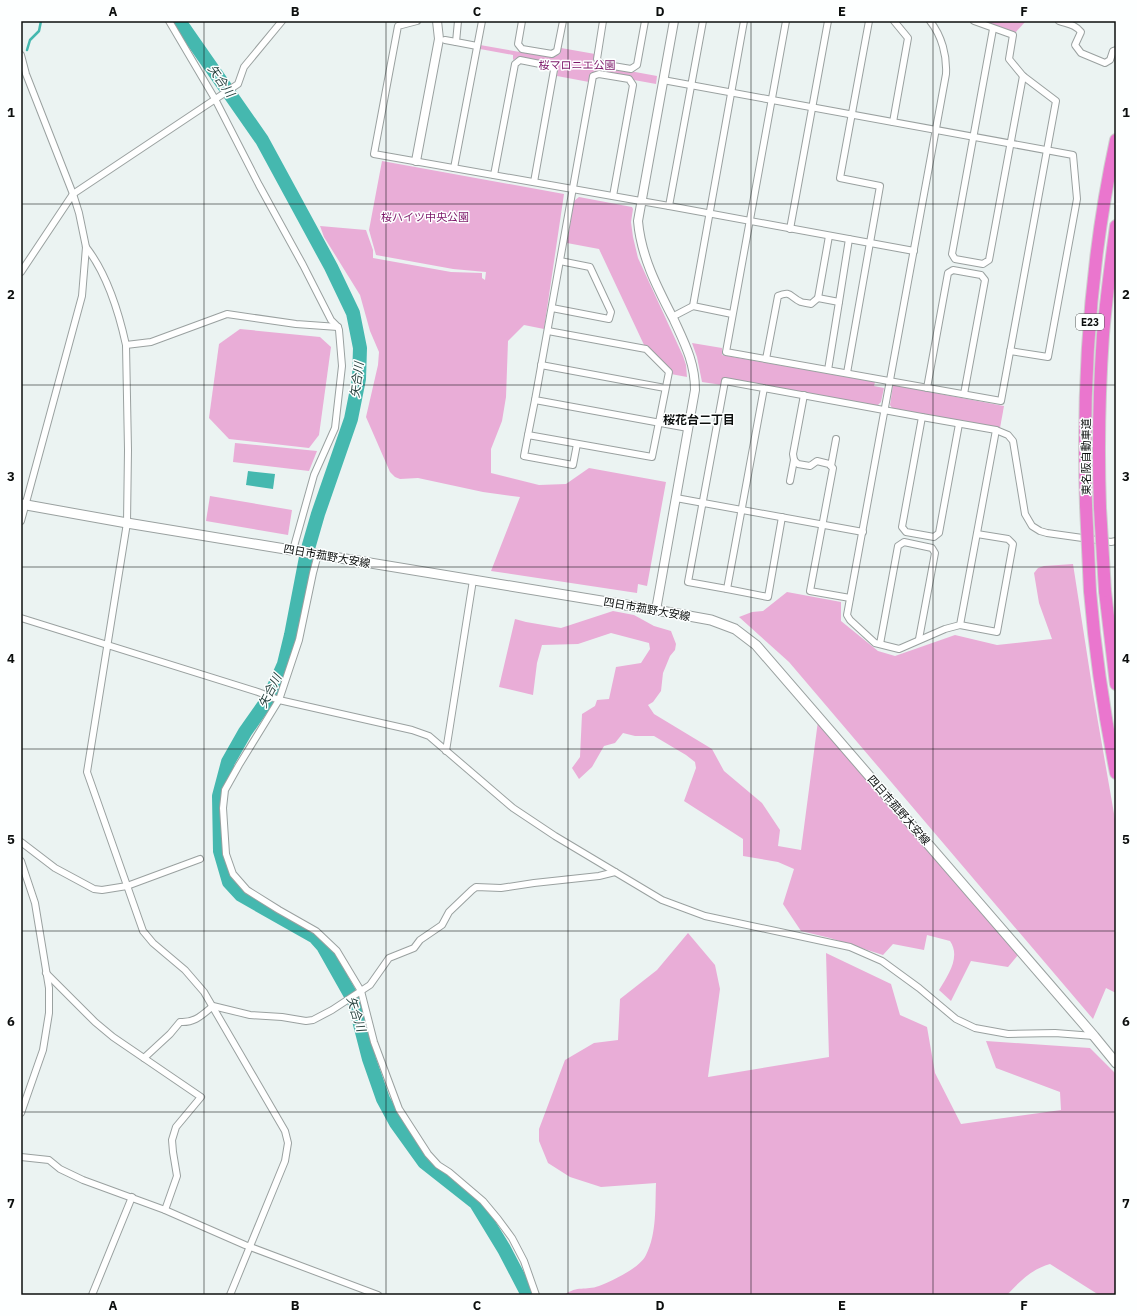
<svg xmlns="http://www.w3.org/2000/svg" width="1137" height="1316" viewBox="0 0 1137 1316" font-family="'IBM Plex Sans','Noto Sans JP',sans-serif">
  <style>
    .green { fill: #e9add7 }
    .water { fill: #45b8af }
    .lines { fill: none; stroke-linecap: round; stroke-linejoin: round }
    .stream { stroke: #45b8af; stroke-width: 2.5 }
    .river { stroke: #45b8af; stroke-width: 14 }
    .minor-casing { stroke: #9aa1a0; stroke-width: 8 }
    .tertiary-casing { stroke: #9aa1a0; stroke-width: 10 }
    .secondary-casing { stroke: #9aa1a0; stroke-width: 11 }
    .motorway-casing { stroke: #cecfcf; stroke-width: 14 }
    .minor { stroke: #fff; stroke-width: 6 }
    .tertiary { stroke: #fff; stroke-width: 8 }
    .secondary { stroke: #fff; stroke-width: 9 }
    .motorway { stroke: #ea76ce; stroke-width: 12 }
    .motorway-bridge-casing { stroke: #cecfcf; stroke-width: 14; stroke-linecap: butt }
    .motorway-bridge { stroke: #ea76ce; stroke-width: 12 }
    .grid { fill: none; stroke: #0c0f0e; stroke-width: 1; stroke-opacity: 0.55 }
    .labels { text-anchor: middle; stroke-width: 3; stroke-linejoin: round; paint-order: stroke }
    .shield { fill: #fdffff; stroke: #545756; stroke-width: 1 }
    .shield-label { font-size: 10px; font-weight: bold; fill: #0c0f0e }
    .park-label { font-size: 11px; fill: #7c1869; stroke: #fdffff }
    .street-label { font-size: 11px; fill: #0c0f0e; stroke: #fdffff }
    .water-label { font-size: 12px; font-style: italic; fill: #27413e; stroke: #fdffff }
    .neighbourhood-label { font-size: 12px; font-weight: bold; fill: #0c0f0e; stroke: #fdffff }
    .neatline { fill: none; stroke: #0c0f0e; stroke-width: 1.5 }
    .grid-label { font-size: 13px; text-anchor: middle; font-weight: bold; fill: #0c0f0e }
  </style>
  <rect width="100%" height="100%" fill="#ebf3f2"/>
  <g class="green">
    <path d="M983,21H1026L1014,34Z"/>
    <path d="M480,45L520,52L523,51L554,57L560,54L561,48L595,54L593,60L597,65L657,76L656,84L634,80L631,77L597,71L591,74L589,82L557,76L558,68L553,64L519,57L513,60V55L480,49Z"/>
    <path d="M382,161L564,194L544,329L524,325L508,341L506,397L502,421L491,449V473L539,485L566,484L589,468L666,482L647,586L638,584L637,593L491,571L520,497L483,492L418,478L400,479L395,477L390,472L366,417L378,365L379,352L370,331L360,295L324,237L320,226L366,230L373,250V258L451,272L482,273V278L485,280L486,272L453,269L376,255L369,230Z"/>
    <path d="M579,197L632,207L633,209L631,222L633,237L638,258L683,356L686,365L687,377L671,374L645,347L599,249L567,243L574,201Z"/>
    <path d="M240,329L320,337L331,347L319,435L309,448L229,439L209,418L219,344Z"/>
    <path d="M692,343L722,348V355L875,382L874,386L884,388L881,402L877,406L723,378L722,385L702,382L697,357Z"/>
    <path d="M893,385L1004,406L1000,428L892,408L890,405Z"/>
    <path d="M235,443L317,451L309,471L233,462Z"/>
    <path d="M210,496L292,510L288,535L206,521Z"/>
    <path d="M1073,564L1094,699L1116,825V993L1106,988L1093,1019L789,662L739,617L752,612L763,611L787,592L841,602V621L878,651L895,656L955,635L997,645L1052,639L1039,603L1034,573L1038,568L1044,566Z"/>
    <path d="M613,611L634,615L654,626L671,631L676,644L675,650L670,656L663,673L661,691L653,702L648,705L654,714L712,749L724,771L762,803L780,830L778,846L801,850L818,721L1018,955L1008,967L971,961L951,1001L939,990C948,975 961,957 950,941L927,935L924,950L893,944L883,955L830,938L801,931L783,904L794,869L778,862L743,856V839L684,801L696,768L695,762L686,755L654,736H635L623,733L615,743L604,746L592,767L579,779L572,768L580,757L582,714L595,706L597,700L609,699L616,667L641,663L650,649L649,643L611,633L578,644L542,645L537,663L533,695L499,687L515,619L526,622L561,628Z"/>
    <path d="M688,933L715,965L720,989L708,1077L829,1057L826,953L891,984L900,1015L927,1027L935,1073L961,1124L1061,1110L1060,1092L996,1068L986,1041L1090,1048L1116,1074V1295H1099L1050,1264C1032,1269 1020,1281 1007,1295H564C578,1285 585,1291 599,1286C612,1281 640,1268 646,1255C657,1233 655,1206 656,1183L601,1187L570,1177L548,1163L539,1141V1129L565,1060L594,1043L618,1040L620,999L657,970Z"/>
  </g>
  <path class="water" d="M248,471L275,474L273,489L246,485Z"/>
  <g class="lines">
    <path class="stream" d="M27,50L30,40L39,31L41,21"/>
    <path class="river" d="M179,21L262,140L331,267L353,313L360,348L359,379L351,419L318,514L307,552L291,635L284,664L269,698L245,732L228,762L219,796L220,851L229,882L241,895L315,937L323,946L354,1001L369,1059L383,1099L396,1123L424,1162L476,1203L504,1249L528,1295"/>
    <defs>
      <g id="minor">
        <path d="M169,21L215,99L259,185L303,265L331,320L338,327L339,330L342,366L335,428L314,475L293,550"/>
        <path d="M417,21L398,26L374,154L669,206L914,251"/>
        <path d="M458,21L456,42L477,46"/>
        <path d="M522,21L518,44L522,49L552,54L557,51L563,21"/>
        <path d="M603,21L597,59L601,64L631,69L637,65L645,21"/>
        <path d="M786,21L726,352L1001,401L1056,101L1023,76L1009,59L1013,35L974,21"/>
        <path d="M930,21C942,36 947,56 946,74L847,615L850,620L875,643L899,649L945,629L960,625L996,430"/>
        <path d="M1059,21C1067,24 1075,24 1081,32L1075,45L1081,53L1105,63L1110,60L1113,51L1116,50"/>
        <path d="M993,29L952,254L955,259L983,264L989,260L1023,76"/>
        <path d="M445,40L456,42"/>
        <path d="M21,55L26,74L73,194L79,213L86,247L82,296L21,521"/>
        <path d="M663,80L1073,155L1077,199L1048,357L1010,351"/>
        <path d="M893,122L908,38L894,21"/>
        <path d="M454,168L482,21"/>
        <path d="M494,175L515,64L520,60L550,66L554,70L534,182"/>
        <path d="M613,196L633,85L629,79L599,74L593,76L535,400L688,428"/>
        <path d="M669,206L703,21"/>
        <path d="M790,229L828,21"/>
        <path d="M86,247C107,274 119,313 126,345L128,450L127,523L87,772L143,931L153,943L185,970L204,992L285,1131L288,1143L285,1161L230,1295"/>
        <path d="M21,272L73,194L238,84L244,67L282,21"/>
        <path d="M818,298L839,302L849,239"/>
        <path d="M693,306L732,314"/>
        <path d="M552,308L609,319L611,312L590,267L560,261"/>
        <path d="M672,317L693,306L744,21"/>
        <path d="M548,331L646,349L669,372L652,457L528,435L524,456L573,465L577,444"/>
        <path d="M126,345L151,342L227,314L296,324L338,327"/>
        <path d="M766,359L778,296C791,290 790,297 801,302C804,303 808,303 811,304L818,298L829,236"/>
        <path d="M541,365L665,388"/>
        <path d="M828,370L839,302"/>
        <path d="M847,373L880,186L840,178L869,21"/>
        <path d="M764,388L727,589L688,582L725,381L922,417L996,430L1008,435L1013,441L1025,514L1032,526L1040,531L1047,533L1111,542L1116,541"/>
        <path d="M927,388L948,273L953,270L981,275L985,280L964,394"/>
        <path d="M804,395L793,454L794,460L798,464L810,466L817,461L829,464L833,468L810,591L850,598"/>
        <path d="M922,417L902,527L906,532L934,537L939,533L959,424"/>
        <path d="M528,435L535,400"/>
        <path d="M831,466L836,439"/>
        <path d="M790,481L794,460"/>
        <path d="M676,498L863,532"/>
        <path d="M318,554L313,573L299,640L279,700L239,765L225,790L223,808L226,854L233,874L247,890L279,910L316,931L337,951L361,991L374,1042L399,1109L428,1154L438,1165L449,1172L483,1201L498,1219L512,1238L524,1261L536,1295"/>
        <path d="M727,589L768,597L782,517"/>
        <path d="M21,618L258,692L279,700L412,730L429,736L513,808L555,836L662,900L705,916L850,947L882,961L919,988L956,1019L975,1028L1008,1034L1055,1033L1094,1036"/>
        <path d="M960,625L997,632L1013,544L1008,539L977,534"/>
        <path d="M880,644L898,546L904,542L932,548L935,553L919,639"/>
        <path d="M446,751L473,580"/>
        <path d="M21,842L55,868L94,889L102,890L127,886L200,859"/>
        <path d="M21,861L35,903L49,988V1013L43,1050L21,1113"/>
        <path d="M46,973L95,1022L113,1037L201,1097L176,1127L172,1140L173,1152L177,1176L165,1210"/>
        <path d="M144,1058L170,1034L180,1022C195,1023 202,1015 213,1006L250,1015L282,1017L306,1021L313,1020L332,1010L370,985L389,958L414,948L420,940L442,925L449,912L472,890L476,887L501,888L534,883L599,876L615,872"/>
        <path d="M21,1157L49,1160L60,1169L83,1180L165,1210L245,1245L378,1295"/>
        <path d="M92,1295L132,1197"/>
      </g>
      <g id="tertiary">
        <path d="M416,161L439,39L437,21"/>
        <path d="M656,610L695,390C695,363 685,344 674,320C658,289 641,257 638,221L674,21"/>
      </g>
      <path id="secondary" d="M21,504L127,523L656,610L711,620L735,629L756,645L1094,1036L1116,1063"/>
      <g id="motorway">
        <path d="M1086,506C1082,384 1090,260 1116,140"/>
        <path d="M1100,508C1098,451 1099,392 1103,335C1106,299 1111,263 1116,226"/>
        <path d="M1090,591C1095,652 1104,713 1116,773"/>
        <path d="M1105,591L1116,684"/>
      </g>
    </defs>
    <use href="#minor" class="minor-casing"/>
    <use href="#tertiary" class="tertiary-casing"/>
    <use href="#secondary" class="secondary-casing"/>
    <use href="#motorway" class="motorway-casing"/>
    <use href="#minor" class="minor"/>
    <use href="#tertiary" class="tertiary"/>
    <use href="#secondary" class="secondary"/>
    <use href="#motorway" class="motorway"/>
    <defs>
      <g id="motorway-bridge">
        <path d="M1086,506L1090,591"/>
        <path d="M1100,508L1105,591"/>
      </g>
    </defs>
    <use href="#motorway-bridge" class="motorway-bridge-casing"/>
    <use href="#motorway-bridge" class="motorway-bridge"/>
  </g>
  <path class="grid" d="M204,21V1295M386,21V1295M568,21V1295M751,21V1295M933,21V1295M21,204H1116M21,385H1116M21,567H1116M21,749H1116M21,931H1116M21,1112H1116"/>
  <g class="labels">
    <rect class="shield" x="1076" y="314" width="28" height="16" rx="3"/>
    <g class="shield-label">
      <text x="1090" y="326">E23</text>
    </g>
    <g class="park-label">
      <text x="577" y="69">桜マロニエ公園</text>
      <text x="425" y="221">桜ハイツ中央公園</text>
    </g>
    <g class="street-label">
      <text transform="translate(1086 457) rotate(-90)" y="4">東名阪自動車道</text>
      <text transform="translate(327 556) rotate(10)" y="4">四日市菰野大安線</text>
      <text transform="translate(647 609) rotate(10)" y="4">四日市菰野大安線</text>
      <text transform="translate(899 810) rotate(49)" y="4">四日市菰野大安線</text>
    </g>
    <g class="water-label">
      <text transform="translate(221 81) rotate(55)" y="4">矢合川</text>
      <text transform="translate(357 380) rotate(-83)" y="4">矢合川</text>
      <text transform="translate(270 691) rotate(-63)" y="4">矢合川</text>
      <text transform="translate(356 1014) rotate(72)" y="4">矢合川</text>
    </g>
    <g class="neighbourhood-label">
      <text x="699" y="424">桜花台二丁目</text>
    </g>
  </g>
  <rect width="1137" height="1316" fill="none" stroke="#fdffff" stroke-width="44"/>
  <rect x="22" y="22" width="1093" height="1272" class="neatline"/>
  <g class="grid-label">
    <text x="113" y="16">A</text>
    <text x="295" y="16">B</text>
    <text x="477" y="16">C</text>
    <text x="660" y="16">D</text>
    <text x="842" y="16">E</text>
    <text x="1024" y="16">F</text>
    <text x="11" y="117">1</text>
    <text x="1126" y="117">1</text>
    <text x="11" y="299">2</text>
    <text x="1126" y="299">2</text>
    <text x="11" y="481">3</text>
    <text x="1126" y="481">3</text>
    <text x="11" y="663">4</text>
    <text x="1126" y="663">4</text>
    <text x="11" y="844">5</text>
    <text x="1126" y="844">5</text>
    <text x="11" y="1026">6</text>
    <text x="1126" y="1026">6</text>
    <text x="11" y="1208">7</text>
    <text x="1126" y="1208">7</text>
    <text x="113" y="1310">A</text>
    <text x="295" y="1310">B</text>
    <text x="477" y="1310">C</text>
    <text x="660" y="1310">D</text>
    <text x="842" y="1310">E</text>
    <text x="1024" y="1310">F</text>
  </g>
</svg>
